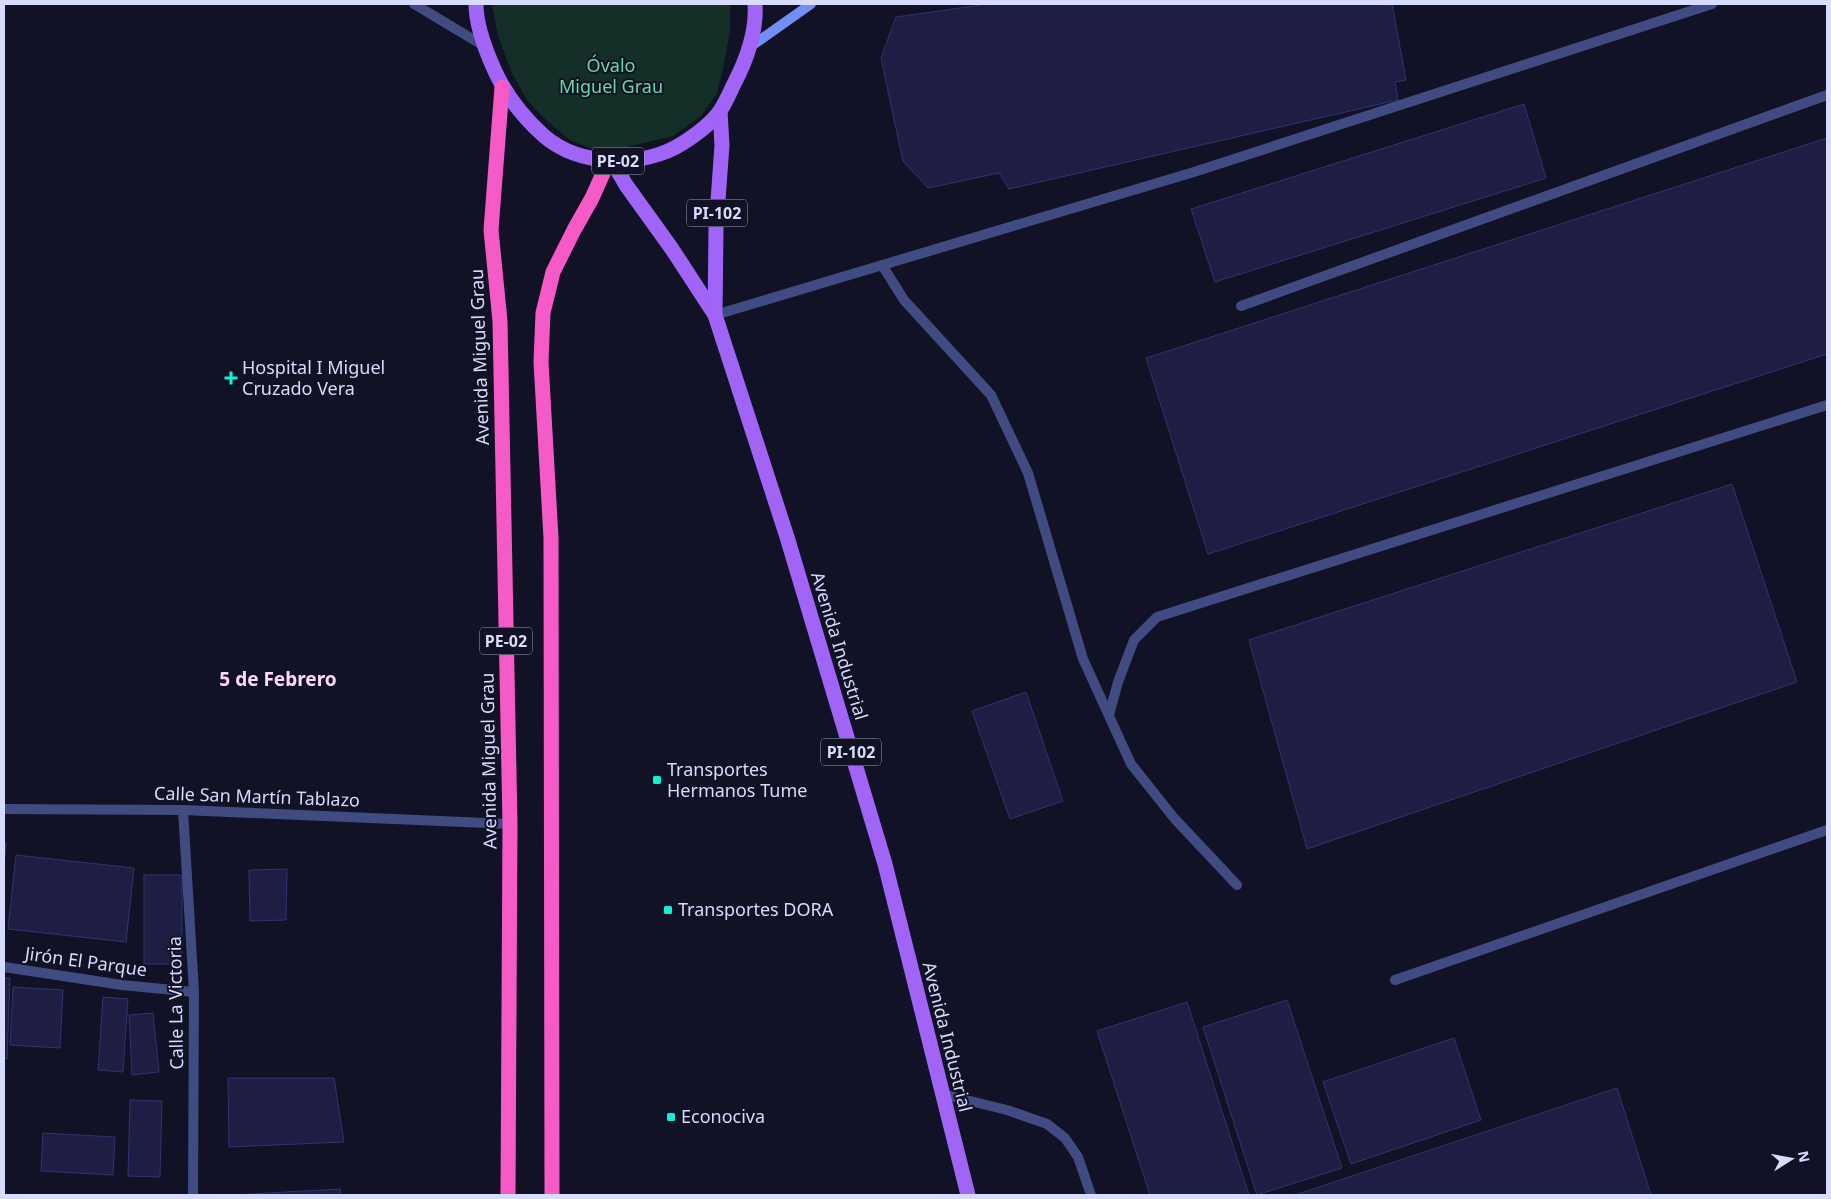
<svg xmlns="http://www.w3.org/2000/svg" width="1831" height="1199" viewBox="0 0 1831 1199" font-family="'Noto Sans',sans-serif">
  <style>
    .green { fill: #142f28 }
    .building { fill: #1e1e45; stroke: #313370 }
    .lines { fill: none; stroke-linecap: round; stroke-linejoin: round }
    .lane { stroke: #3f4b81; stroke-width: 10 }
    .street { stroke: #3f4b81; stroke-width: 10 }
    .secondary { stroke: #748ef7; stroke-width: 10 }
    .primary { stroke: #a065f6; stroke-width: 15 }
    .highway { stroke: #f55ac7; stroke-width: 15 }
    .poi-dot { fill: #0ff1d5; stroke: #111225; stroke-width: 2 }
    .labels { text-anchor: middle; stroke-width: 4; stroke-linejoin: round; paint-order: stroke }
    .shield { fill: #111225; stroke: #9c9fbc; stroke-width: 1 }
    .shield-label { font-size: 16px; font-weight: bold; fill: #d7dbfd }
    .park-label { font-size: 18px; fill: #67d9a3; stroke: #111225 }
    .street-label { font-size: 18px; fill: #d7dbfd; stroke: #111225 }
    .poi-label { font-size: 18px; fill: #d7dbfd; stroke: #111225; text-anchor: start }
    .neighbourhood-label { font-size: 19px; font-weight: bold; fill: #fdd9f8; stroke: #111225 }
  </style>
  <rect width="100%" height="100%" fill="#111225"/>
  <path class="green" d="M492,4H730V31L723,69L717,93L701,116L673,136L618,149H592L570,140L548,122L527,100L512,73L498,36Z"/>
  <g class="building">
    <path d="M981,4H1392L1406,80L1395,82L1398,100L1009,189L999,173L928,188L903,161L881,58L896,17L981,5Z"/>
    <path d="M1524,104L1546,178L1215,282L1191,209Z"/>
    <path d="M1827,138V354L1208,554L1146,358Z"/>
    <path d="M1732,484L1797,682L1307,849L1249,640Z"/>
    <path d="M1026,692L1063,801L1010,819L972,711Z"/>
    <path d="M4,843H6L4,867Z"/>
    <path d="M16,855L134,868L126,942L8,929Z"/>
    <path d="M287,869L286,920L250,921L249,870Z"/>
    <rect x="144" y="875" width="38" height="89"/>
    <path d="M4,978H10L7,1059L4,1058Z"/>
    <path d="M13,987L63,990L60,1048L10,1045Z"/>
    <path d="M103,997L128,999L123,1072L98,1070Z"/>
    <path d="M1287,1000L1342,1168L1257,1195L1203,1027Z"/>
    <path d="M1187,1002L1249,1195H1150L1097,1031Z"/>
    <path d="M153,1013L159,1072L132,1075L129,1015Z"/>
    <path d="M1454,1038L1481,1120L1351,1164L1323,1082Z"/>
    <path d="M228,1078H334L344,1142L229,1147Z"/>
    <path d="M1617,1088L1651,1195H1295Z"/>
    <path d="M130,1100L162,1101L160,1177L128,1176Z"/>
    <path d="M43,1133L115,1137L113,1175L41,1171Z"/>
    <path d="M340,1189L341,1195H232Z"/>
  </g>
  <g class="lines">
    <g class="lane">
      <path d="M882,265L904,300L991,395L1028,473L1083,659L1131,764L1174,818L1237,885"/>
      <path d="M1241,306L1827,95"/>
      <path d="M715,315L1194,172L1712,4"/>
      <path d="M1109,715L1118,682L1134,640L1157,617L1827,405"/>
      <path d="M1395,980L1827,830"/>
    </g>
    <g class="street">
      <path d="M414,4L484,46"/>
      <path d="M4,809L183,810L510,824"/>
      <path d="M183,810L194,992L193,1195"/>
      <path d="M4,967L122,985L194,992"/>
      <path d="M942,1094L1007,1110L1047,1124L1065,1138L1078,1157L1091,1195"/>
    </g>
    <path class="secondary" d="M750,47L811,4"/>
    <g class="primary">
      <path d="M476,4C476,26 485,49 494,69C505,94 524,118 544,136C580,167 644,168 683,143C697,134 711,124 720,111C726,102 730,92 734,84C747,59 757,32 755,4"/>
      <path d="M612,161L626,185L672,249L715,315L787,537L885,864L968,1195"/>
      <path d="M715,315L716,228L722,145L720,111"/>
    </g>
    <g class="highway">
      <path d="M502,87L491,230L500,321L510,824L508,1195"/>
      <path d="M552,1195L551,538L541,362L543,313L553,272L574,230L592,198L609,160"/>
    </g>
  </g>
  <g class="poi-dot">
    <path d="M228.5 370.5h5v5h5v5h-5v5h-5v-5h-5v-5h5z"/>
    <rect x="652" y="775" width="10" height="10" rx="2.5"/>
    <rect x="663" y="905" width="10" height="10" rx="2.5"/>
    <rect x="666" y="1112" width="10" height="10" rx="2.5"/>
  </g>
  <g class="labels">
    <g class="shield">
      <rect x="592" y="147.5" width="52" height="27" rx="4"/>
      <rect x="687" y="199.5" width="60" height="27" rx="4"/>
      <rect x="480" y="627.5" width="52" height="27" rx="4"/>
      <rect x="821" y="738.5" width="60" height="27" rx="4"/>
    </g>
    <g class="shield-label">
      <text x="618" y="167">PE-02</text>
      <text x="717" y="219">PI-102</text>
      <text x="506" y="647">PE-02</text>
      <text x="851" y="758">PI-102</text>
    </g>
    <g class="park-label">
      <text x="611" y="72">Óvalo<tspan x="611" dy="21">Miguel Grau</tspan></text>
    </g>
    <g class="street-label">
      <text transform="translate(480 357) rotate(-92)" y="6">Avenida Miguel Grau</text>
      <text transform="translate(839 646) rotate(73)" y="6">Avenida Industrial</text>
      <text transform="translate(489 761) rotate(-91)" y="6">Avenida Miguel Grau</text>
      <text transform="translate(257 797) rotate(2)" y="6">Calle San Martín Tablazo</text>
      <text transform="translate(86 962) rotate(8)" y="6">Jirón El Parque</text>
      <text transform="translate(176 1003) rotate(-91)" y="6">Calle La Victoria</text>
      <text transform="translate(947 1037) rotate(76)" y="6">Avenida Industrial</text>
    </g>
    <g class="poi-label">
      <text x="242" y="374">Hospital I Miguel<tspan x="242" dy="21">Cruzado Vera</tspan></text>
      <text x="667" y="776">Transportes<tspan x="667" dy="21">Hermanos Tume</tspan></text>
      <text x="678" y="916">Transportes DORA</text>
      <text x="681" y="1123">Econociva</text>
    </g>
    <g class="neighbourhood-label">
      <text x="278" y="686">5 de Febrero</text>
    </g>
  </g>
  <rect width="1831" height="1199" fill="none" stroke="#d7dbfd" stroke-width="10"/>
  <g transform="translate(1791 1159) rotate(79)" stroke="#111225" stroke-width="4" paint-order="stroke">
  <path d="M0-4L9 19L0 12L-9 19Z" fill="#d7dbfd"/>
  <text y="-8" font-size="14" font-weight="bold" text-anchor="middle" fill="#d7dbfd">N</text>
  </g>
</svg>
